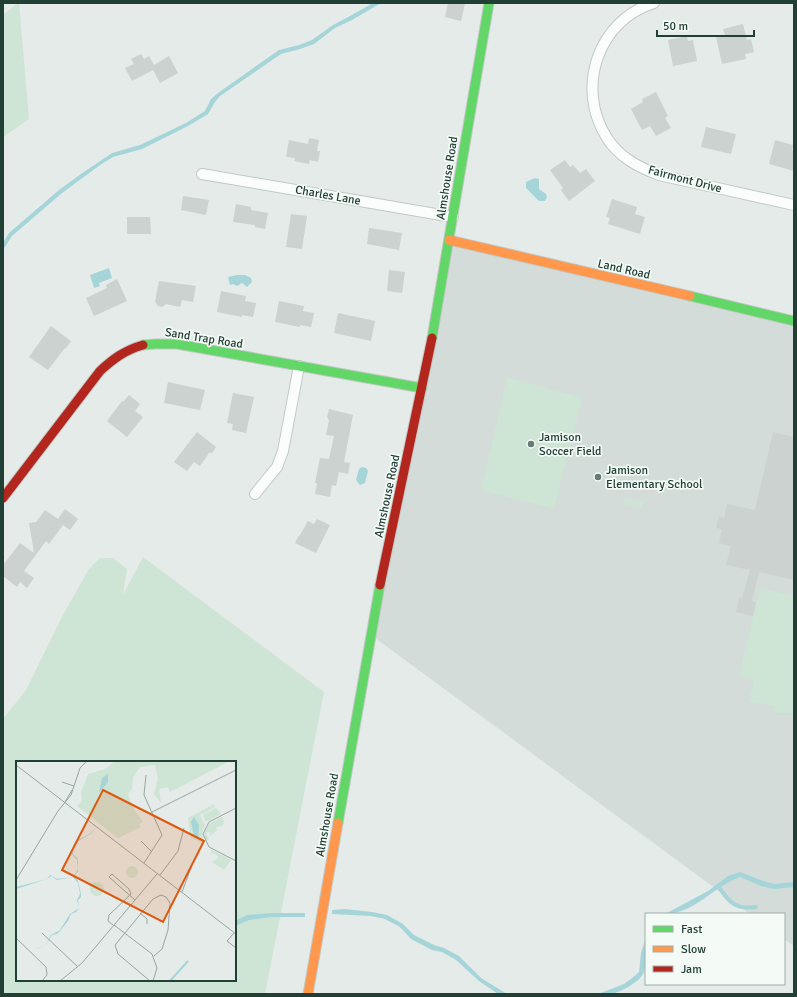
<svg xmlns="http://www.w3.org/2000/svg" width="797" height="997" viewBox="0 0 797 997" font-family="Signika,sans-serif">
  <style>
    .built { fill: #d3dcd8 }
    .green { fill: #cee4d4; fill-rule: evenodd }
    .water { fill: #a5d5d9 }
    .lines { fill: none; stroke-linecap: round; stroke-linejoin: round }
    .stream { stroke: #a5d5d9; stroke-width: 4 }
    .building { fill: #ccd2cf }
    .street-casing { stroke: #c2c8c5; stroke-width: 12 }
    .fast-casing { stroke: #c1c8c5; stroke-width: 11 }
    .slow-casing { stroke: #c1c8c5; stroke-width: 11 }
    .jam-casing { stroke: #c1c8c5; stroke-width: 11 }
    .street { stroke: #fbfcfc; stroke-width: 10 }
    .fast { stroke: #63d668; stroke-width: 9 }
    .slow { stroke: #ff974d; stroke-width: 9 }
    .jam { stroke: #b3261e; stroke-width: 9 }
    .poi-dot { fill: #667b74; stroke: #f4faf6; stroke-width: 1.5 }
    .labels { text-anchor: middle; stroke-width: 3.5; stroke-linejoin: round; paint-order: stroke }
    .street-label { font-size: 12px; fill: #223f36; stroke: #f4faf6 }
    .poi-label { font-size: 12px; fill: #223f36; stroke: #f4faf6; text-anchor: start }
    .inset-river { fill: none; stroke: #a5d5d9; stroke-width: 2 }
    .inset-road { fill: none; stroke: #97a6a1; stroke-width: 1 }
    .view { fill: #de580e; fill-opacity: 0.15; stroke: #de580e; stroke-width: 2 }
    .inset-edge { fill: none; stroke: #223f36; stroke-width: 2 }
  </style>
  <rect width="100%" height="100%" fill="#e5ebe8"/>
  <path class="built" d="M449,240L794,320V946L784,939V914H750L371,635Z"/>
  <g class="green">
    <path d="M18,3H19L29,119L3,137V15Z"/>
    <path d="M507,377L582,398L554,509L481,490Z"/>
    <path d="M625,498L643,502L642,508L624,504Z"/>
    <path d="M143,557L324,692L265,994H3V719L26,690L64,613L89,569L100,558H113L127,569L123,595ZM17,762H235V980H17Z"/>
    <path d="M760,588L794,596V713H774L773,706L749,702L754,680L739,676Z"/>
  </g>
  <g class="water">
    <path d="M373,3H381L352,20L335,28L314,44L300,49L281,54L220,96L215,102L208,114L188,126L142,149L113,157L100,165L62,193L12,236L3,250V243L9,233L59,190L81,174L112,153L140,145L186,123L205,111L211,99L218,93L279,50L299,45L312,40L333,25L350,16Z"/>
    <path d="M535,178L539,179V189L546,194L547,197L545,201H539L526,188V182Z"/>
    <path d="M109,268L112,278L99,283L100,286L94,288L90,275Z"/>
    <path d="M237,275H245L251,278L252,282L247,287L242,283L237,286L233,284L230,285L228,277Z"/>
    <path d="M362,467L366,468L368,471L365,483L360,485L356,480L359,469Z"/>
    <path d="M740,872L763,881L774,884L794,882V887L774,889L761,886L740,877C714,886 694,914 665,914L708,891L728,876Z"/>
    <path d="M345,909L372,912L387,915L403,924L414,935L434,945L444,948L459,956L481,978L507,994H498L479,981L456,960L442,952L432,950L411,939L400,927L385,919L371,916L332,914V910Z"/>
    <path d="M272,913H305V917H272L249,920L235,926V921L247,915Z"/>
    <path d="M646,938C646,949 647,961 644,972C640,982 621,992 611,994C607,995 602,994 598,994L624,984L631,979L639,972L641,953Z"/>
  </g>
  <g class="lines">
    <path class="stream" d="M718,886C729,902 735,910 756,907"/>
  </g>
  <g class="building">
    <path d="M448,3H465L461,21L445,17Z"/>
    <path d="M743,24L747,40L751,39L754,52L745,54L746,59L722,64L716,37L725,35L723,29Z"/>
    <path d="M687,36L688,41L693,40L697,61L673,66L668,40Z"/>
    <path d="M141,54L144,59L149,56L154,65L169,56L178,73L160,83L153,70L132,81L125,68L134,64L131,59Z"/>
    <path d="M656,92L668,116L665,118L671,128L656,136L650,126L642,130L631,109L643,102L642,99Z"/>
    <path d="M706,127L736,134L731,154L701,147Z"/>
    <path d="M309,138L319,140L317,151H320L318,162L310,160L309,164L294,161L295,158L286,157L289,140L308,144Z"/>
    <path d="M775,140L793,145L792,150L794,151V171L769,164Z"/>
    <path d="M565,160L570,167L573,165L580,173L586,169L595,181L569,201L561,190L563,188L550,170Z"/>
    <path d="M183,196L209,200L206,215L181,210Z"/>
    <path d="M612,199L637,207L635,214L645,217L640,234L608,224L610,218L606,217Z"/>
    <path d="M236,204L251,207V210L268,213L265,229L255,227V225L233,222Z"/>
    <path d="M291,214L307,216L302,249L286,247Z"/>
    <path d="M127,217H150L151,234H127Z"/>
    <path d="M369,228L402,233L399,250L367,244Z"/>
    <path d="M389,270L405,272L402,293L387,291Z"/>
    <path d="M117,279L127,301L94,316L86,298L107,288L106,285Z"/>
    <path d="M159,281L196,286L193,302L182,300L180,307L166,304L162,307L158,306L155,302Z"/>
    <path d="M221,291L246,296L245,301L256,303L253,317L242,315V317L217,312Z"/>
    <path d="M279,301L304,306L303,311L314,313L311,327L300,325V327L275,322Z"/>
    <path d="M338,313L375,321L371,341L334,333Z"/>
    <path d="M51,326L71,341L66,348L64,349L48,370L29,357Z"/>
    <path d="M168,382L205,390L200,410L164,403Z"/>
    <path d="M233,393L254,397L246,433L232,430L233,424L227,423Z"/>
    <path d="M129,395L140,404L135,411L143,417L127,437L107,421L122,401L123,402Z"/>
    <path d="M329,409L353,415L344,462L350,463L348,474L339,472L336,486L332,485L330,497L315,494L317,483H315L320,458L329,459L334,436L326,435L329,420L327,417Z"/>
    <path d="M197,432L216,447L212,453H209L200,466L194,462L187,471L174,462Z"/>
    <path d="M773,432L794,437V580L759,572L752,601L756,602L753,616L736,612L739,598L742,599L750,570L726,565L731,546L719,543L722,529L716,528L719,516L724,518L727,504L755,510Z"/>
    <path d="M65,509L78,519L70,530L63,525L49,544L46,541L24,571L34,578L27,588L20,582L17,587L3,576V565L20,543L34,553L29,523L36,522L45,510L58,519Z"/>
    <path d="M317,519L330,525L316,553L295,543L298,537L300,535L308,521L314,524Z"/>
  </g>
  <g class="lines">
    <defs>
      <g id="street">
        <path d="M654,3C598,20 575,88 607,138C619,157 638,167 659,175L794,205"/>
        <path d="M202,174L453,217"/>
        <path d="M255,494L277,467L283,451L299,366"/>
      </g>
      <g id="fast">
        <path d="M690,296L794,321"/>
        <path d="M432,338L489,3"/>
        <path d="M143,345L155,344H177L422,388"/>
        <path d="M338,823L380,585"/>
      </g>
      <g id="slow">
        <path d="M449,240L690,296"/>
        <path d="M308,994L338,823"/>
      </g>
      <g id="jam">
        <path d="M3,498L100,371C113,359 125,350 143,345"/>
        <path d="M380,585L432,338"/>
      </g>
    </defs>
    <use href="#street" class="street-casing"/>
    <use href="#fast" class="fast-casing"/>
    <use href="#slow" class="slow-casing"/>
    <use href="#jam" class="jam-casing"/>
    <use href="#street" class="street"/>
    <use href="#fast" class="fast"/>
    <use href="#slow" class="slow"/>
    <use href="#jam" class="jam"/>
  </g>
  <g class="poi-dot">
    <circle cx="531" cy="444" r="4"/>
    <circle cx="598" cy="477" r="4"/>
  </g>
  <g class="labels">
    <g class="street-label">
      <text transform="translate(447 178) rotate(-81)" y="4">Almshouse Road</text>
      <text transform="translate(685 179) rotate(15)" y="4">Fairmont Drive</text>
      <text transform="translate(328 195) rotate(10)" y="4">Charles Lane</text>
      <text transform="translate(624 269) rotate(13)" y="4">Land Road</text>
      <text transform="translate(204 338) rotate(9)" y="4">Sand Trap Road</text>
      <text transform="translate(387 496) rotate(-78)" y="4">Almshouse Road</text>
      <text transform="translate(327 815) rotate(-80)" y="4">Almshouse Road</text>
    </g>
    <g class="poi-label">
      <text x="539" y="441">Jamison<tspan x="539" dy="14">Soccer Field</tspan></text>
      <text x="606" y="474">Jamison<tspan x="606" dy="14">Elementary School</tspan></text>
    </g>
  </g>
  <g transform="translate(16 761)">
    <rect width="220" height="220" fill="#e5ebe8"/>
    <path d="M99,0H214L154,31L152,26L143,28L145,42L138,33L142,18L139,4L124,6L117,16L116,29L112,32L117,47L127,61L123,63L125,66L102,77L61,45L66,40L65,31L72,13L89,8ZM198,43L199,46L184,54L189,64L186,71L187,82L175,77L172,57ZM200,47L205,53L190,61L187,54ZM206,56L208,61L206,65L200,66L201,69L195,75L193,71L190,72L193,78L190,80L188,73L193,63ZM196,89L215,99L208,109L196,101L203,96L197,92L194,94ZM110 111a6 6 0 1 1 12 0a6 6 0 1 1-12 0ZM74 128a7 7 0 1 1 14 0a7 7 0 1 1-14 0Z" fill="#cee4d4"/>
    <path d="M92,13V21L83,32L86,17ZM178,56L183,64L182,76L178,74L175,61ZM79,67L76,72L59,82L57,87V93L61,97L62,100V110L58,115L62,120L65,133V136L62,139L63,147L60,151L55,153L52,160L44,170L41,173L36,174L29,185L23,187L15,189L29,185L35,174L44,169L54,153L63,147L61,139L64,133L62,122L57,116L41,119L35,115L31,118L0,128V126L31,118L34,114L41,118L57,116L62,108L61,99L56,93L57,87L58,83L60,80L75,72Z" fill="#a5d5d9"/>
    <path class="inset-river" d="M154,220L172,200"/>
    <path class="inset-road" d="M0,4L220,173M46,21L58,25M49,41L56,29M220,47L193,61L187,73L193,86L220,100M136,51L220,9M0,54V67M125,80L136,91M128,102L146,74L128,34L130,14M144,114L162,90L168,67M0,119L42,50L55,34L64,7L71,0M166,131L176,104M115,133L113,128L96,113L93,116L119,139M124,152L131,158V163M97,164L92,160L93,154L115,133M98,164L136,193L141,207L137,220M26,172L62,206M218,172L211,180L220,187M0,177L30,206L31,214L26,220M44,220L66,202L141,113M134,220L102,193L99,184L137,138L145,134L150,136L154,142L152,169L146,188L138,195"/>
    <path class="view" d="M87,29L188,80L147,161L46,109Z"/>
    <rect width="220" height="220" class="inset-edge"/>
  </g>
  <rect width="797" height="997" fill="none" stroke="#223f36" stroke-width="8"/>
  <rect x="645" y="913" width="140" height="72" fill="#f4faf6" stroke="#a0afa9"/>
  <rect x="653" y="926" width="20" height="6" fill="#63d668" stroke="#a0afa9"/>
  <text x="681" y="933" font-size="12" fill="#223f36">Fast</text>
  <rect x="653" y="946" width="20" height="6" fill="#ff974d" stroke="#a0afa9"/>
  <text x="681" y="953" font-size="12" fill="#223f36">Slow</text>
  <rect x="653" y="966" width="20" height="6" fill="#b3261e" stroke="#a0afa9"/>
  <text x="681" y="973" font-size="12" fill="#223f36">Jam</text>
  <path d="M657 30v6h97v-6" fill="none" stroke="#223f36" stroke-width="2"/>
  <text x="663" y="30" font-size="12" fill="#223f36" stroke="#f4faf6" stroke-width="3" paint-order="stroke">50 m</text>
</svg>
